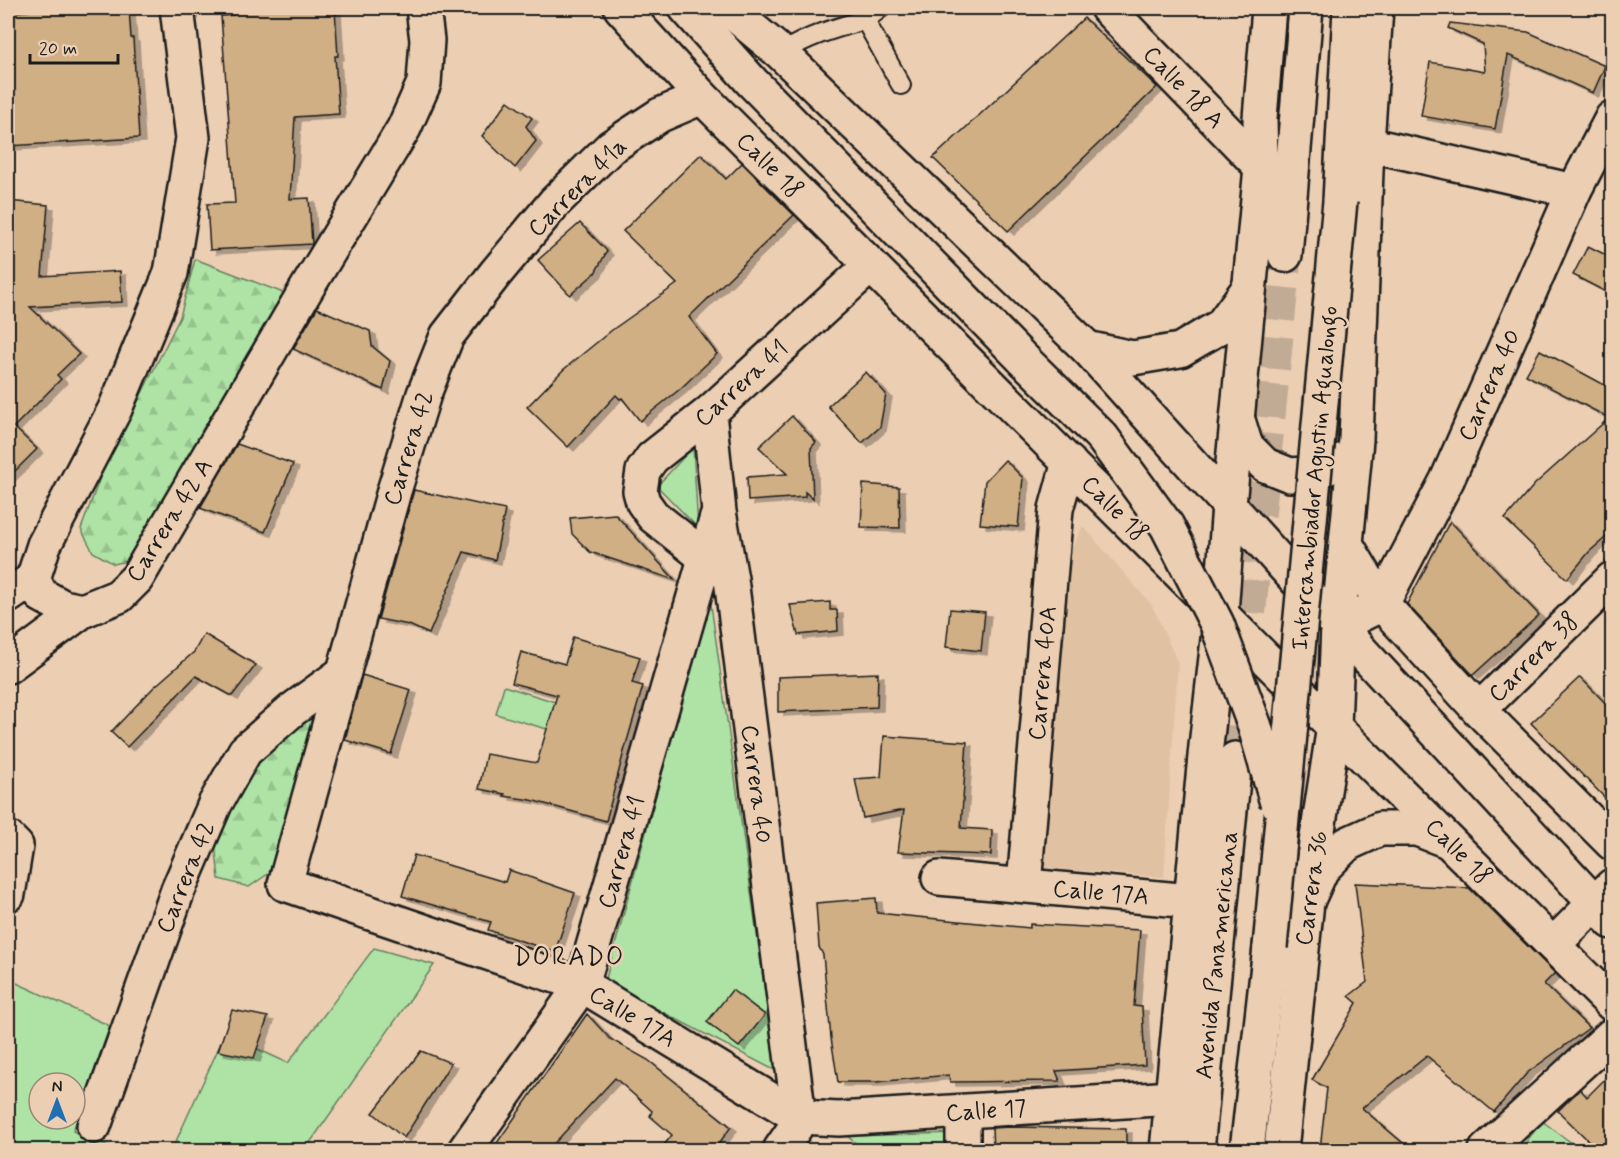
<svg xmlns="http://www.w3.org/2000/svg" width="1620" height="1158" viewBox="0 0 1620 1158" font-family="Mynerve,sans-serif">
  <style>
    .built { fill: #e0c2a2 }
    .green { fill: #aee3a5; stroke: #658060; stroke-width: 1.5; fill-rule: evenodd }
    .forest { fill: url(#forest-firs); stroke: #658060; stroke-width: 1.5 }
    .building { fill: #d0af85; stroke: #1c1c1c; stroke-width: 1.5; filter: url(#shadow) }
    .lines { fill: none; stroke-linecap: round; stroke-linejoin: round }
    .primary-tunnel { stroke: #c2ab95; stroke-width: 33; stroke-dasharray: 33 16; stroke-linecap: butt }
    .lane-casing { stroke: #1c1c1c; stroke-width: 22 }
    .street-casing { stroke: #1c1c1c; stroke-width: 38 }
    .secondary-casing { stroke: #1c1c1c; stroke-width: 38 }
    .primary-casing { stroke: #1c1c1c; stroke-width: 38 }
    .lane { stroke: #eccfb3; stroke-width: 18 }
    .street { stroke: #eccfb3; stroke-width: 33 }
    .secondary { stroke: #eccfb3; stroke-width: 33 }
    .primary { stroke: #eccfb3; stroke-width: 33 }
    .primary-bridge-casing { stroke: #1c1c1c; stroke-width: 38; stroke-linecap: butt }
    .primary-bridge { stroke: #eccfb3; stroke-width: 33 }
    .labels { text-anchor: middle; stroke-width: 5; stroke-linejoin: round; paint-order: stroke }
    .street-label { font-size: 24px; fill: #1c1c1c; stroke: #eccfb3 }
    .neighbourhood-label { font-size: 26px; letter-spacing: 1.5px; fill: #1c1c1c; stroke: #eccfb3 }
  </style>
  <defs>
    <pattern id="forest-firs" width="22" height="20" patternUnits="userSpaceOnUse" patternTransform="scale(1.5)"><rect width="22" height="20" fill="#aee3a5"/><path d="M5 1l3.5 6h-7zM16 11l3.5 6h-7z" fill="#95c28d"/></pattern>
    <filter id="shadow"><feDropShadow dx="6" dy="4" stdDeviation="0" flood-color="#0004"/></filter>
  </defs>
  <rect width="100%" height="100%" fill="#eccfb3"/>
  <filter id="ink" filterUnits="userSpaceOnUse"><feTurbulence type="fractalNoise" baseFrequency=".0167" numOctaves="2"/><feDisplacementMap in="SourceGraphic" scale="12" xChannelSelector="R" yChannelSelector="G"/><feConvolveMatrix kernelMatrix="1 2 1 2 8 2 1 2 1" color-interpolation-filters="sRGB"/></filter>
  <g filter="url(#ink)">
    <path class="built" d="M1083,526L1152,605L1178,663L1164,877L1042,868L1068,556Z"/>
    <g class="green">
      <path d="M693,447L698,528L657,486Z"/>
      <path d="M710,598L776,1071L605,982Z"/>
      <path d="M504,686L565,705L557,732L496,714Z"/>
      <path d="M374,948L434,965L305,1150H172L225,1034L288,1063Z"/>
      <path d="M8,979L110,1026L73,1131L118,1150H8ZM39,1083H75V1119H39Z"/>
      <path d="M1542,1121L1581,1150H1520Z"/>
      <path d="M959,1133L958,1150H864L847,1136Z"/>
    </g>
    <g class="forest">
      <path d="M195,259L286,294L135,559L114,564L93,552L81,529L101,475L180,317Z"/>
      <path d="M309,709L315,737L275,869L249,887L219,879L214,834L248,766Z"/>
    </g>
    <g class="building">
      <path d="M27,8H129L131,38H133L139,138L8,146V12L28,11Z"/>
      <path d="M232,8H320V10L335,9L338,56H335L339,114L295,117L290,199L309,198L312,244L210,250L207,204L235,203L221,16L234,15Z"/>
      <path d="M1084,18L1157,87L1008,231L933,158Z"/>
      <path d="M1450,23L1528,32L1605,66L1593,93L1508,55L1495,129L1421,116L1430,62L1485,72L1483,44L1448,28Z"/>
      <path d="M508,101L532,118L526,126L536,141L515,168L482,136Z"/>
      <path d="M701,154L726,179L742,163L794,215L689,317L717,354L680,389L640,421L622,398L620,399L616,395L568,447L527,407L563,370L612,330L677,284L623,231Z"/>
      <path d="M8,201L48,205L42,276L120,271L122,302L30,307L79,354L57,375L61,379L14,427L37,449L8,478Z"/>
      <path d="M580,223L607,251L595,273L570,295L538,260Z"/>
      <path d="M1588,246L1612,258V295L1573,275Z"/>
      <path d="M317,308L370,331L372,346L390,361L383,390L293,349Z"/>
      <path d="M1540,350L1612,389V532L1589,552L1567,579L1505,519L1535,484L1609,418L1526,375Z"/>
      <path d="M866,372L886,394L880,427L862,443L828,406Z"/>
      <path d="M792,416L816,442L811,448L813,499L805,492V497L748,501L747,477L787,474L759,447Z"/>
      <path d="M237,444L293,464L265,532L200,508Z"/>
      <path d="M1005,460L1023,478L1018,527L980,524L985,481Z"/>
      <path d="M863,484L899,487L900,528L861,527Z"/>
      <path d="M414,490L505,510L495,560L464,552L429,634L409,625L378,619Z"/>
      <path d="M615,514L675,580L590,552L572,534L570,518Z"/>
      <path d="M1450,521L1539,615L1473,675L1407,604Z"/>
      <path d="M830,602V610H837L838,631L798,635L790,605Z"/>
      <path d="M950,609L985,612L981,651L946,647Z"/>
      <path d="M204,634L256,665L232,696L196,676L127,747L111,732L153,688L194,652Z"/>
      <path d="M573,637L640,657L632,683L643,686L623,755L606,821L531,800L504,796L505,794L479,789L486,754L537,763L557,695L512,683L521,652L565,664Z"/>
      <path d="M878,673L877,707L778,712V677Z"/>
      <path d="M362,675L411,690L391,754L345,740Z"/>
      <path d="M1580,677L1612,710V805L1531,723Z"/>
      <path d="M884,736L967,742L961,828L992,830L991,855L898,852L904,810L863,818L855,779L881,777Z"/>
      <path d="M414,855L505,882L509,870L575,893L555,952L488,930L491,922L402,896Z"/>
      <path d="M1355,883L1469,888L1555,973L1544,984L1589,1028L1527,1073L1494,1112L1427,1056L1362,1108L1411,1150H1320L1327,1088L1312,1080L1357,1003L1349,996L1367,982Z"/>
      <path d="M876,898L877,913L1030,928V924L1140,930L1134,1006L1142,1007L1145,1065L1056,1071L1060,1081L950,1082L949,1075L876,1082H838L831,1038L823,955L819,947L816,903Z"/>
      <path d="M732,990L765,1015L739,1047L707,1022Z"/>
      <path d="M232,1010L268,1017L254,1058L218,1051Z"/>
      <path d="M587,1014L610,1039L648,1060L731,1127L714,1150H660L672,1135L650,1116L652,1111L615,1078L548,1150H492Z"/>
      <path d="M421,1051L451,1063L404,1138L373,1113Z"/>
      <path d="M1612,1072V1150H1598L1558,1111L1580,1089L1587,1097Z"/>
      <path d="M1010,1127L1126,1129V1150H993L992,1128Z"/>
    </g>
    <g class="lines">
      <path class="primary-tunnel" d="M1235,759L1285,255"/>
      <defs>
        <g id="lane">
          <path d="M881,8L865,20L901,85"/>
          <path d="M781,53C808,36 835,28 865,20"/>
        </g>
        <g id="street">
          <path d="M177,8L193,138L171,273L115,409L44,545L33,579L41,595L63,607L82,611L119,596L137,578L307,288L404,128L424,83L427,40L423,8"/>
          <path d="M1107,8L1261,167"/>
          <path d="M702,97L660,115L611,147L555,202L495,274L447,336L424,394L394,491L285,884L582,985L799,1117L839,1119L1173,1098"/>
          <path d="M1367,144L1574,191"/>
          <path d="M709,413L719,512L731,579L799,1117L795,1128L780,1150"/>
          <path d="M1238,420L1246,446L1265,465L1290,475L1317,473L1340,461"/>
          <path d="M1346,544L1382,604L1479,710L1612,843"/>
          <path d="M721,570L653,516L643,502L640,491L643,471L652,458L709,413L871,265"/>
          <path d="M8,596L33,579"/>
          <path d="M1338,626L1382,604L1447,480L1574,191L1612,118"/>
          <path d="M8,666L82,611"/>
          <path d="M1479,710L1612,579"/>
          <path d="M8,838L16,846L8,894"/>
          <path d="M939,878L1191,901"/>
          <path d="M1024,885L1056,509L1069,462"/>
          <path d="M1553,945L1612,886"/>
          <path d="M94,1126L178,890L215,804L245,751L292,710L344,672"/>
          <path d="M465,1150L582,985L717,517"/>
          <path d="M963,1150V1112"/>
          <path d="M1167,1150L1206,746L1221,613L1229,505L1261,167L1260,118L1269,8"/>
          <path d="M1281,1150L1307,902L1334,726L1338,626L1356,440L1367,144L1376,8"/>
          <path d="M1486,1150L1612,1035"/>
        </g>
        <g id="secondary">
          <path d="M621,8L702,97L1612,1004"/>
          <path d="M727,8L781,53L1087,348L1338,626L1612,922"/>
          <path d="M1087,348L1133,358L1180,350L1221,326L1249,288"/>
          <path d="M1307,902L1322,869L1347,844L1380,829H1417L1448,841"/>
        </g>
        <g id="primary">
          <path d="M686,8L752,82L1024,360"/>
          <path d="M1340,201L1350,8"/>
          <path d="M1285,255L1306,8"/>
          <path d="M1197,1150L1235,759"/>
          <path d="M1247,1150L1270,947"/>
        </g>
      </defs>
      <use href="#lane" class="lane-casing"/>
      <use href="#street" class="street-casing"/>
      <use href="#secondary" class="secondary-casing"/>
      <use href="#primary" class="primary-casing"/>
      <use href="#lane" class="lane"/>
      <use href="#street" class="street"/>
      <use href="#secondary" class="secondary"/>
      <use href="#primary" class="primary"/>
      <defs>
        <g id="primary-bridge">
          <path d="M1024,360L1102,437L1167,526L1217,624L1255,727L1277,803"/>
          <path d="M1270,947L1340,201"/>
        </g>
      </defs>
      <use href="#primary-bridge" class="primary-bridge-casing"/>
      <use href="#primary-bridge" class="primary-bridge"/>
    </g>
  </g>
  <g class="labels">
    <g class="street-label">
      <text transform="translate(1184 87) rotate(46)" y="8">Calle 18 A</text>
      <text transform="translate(770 165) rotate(45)" y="8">Calle 18</text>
      <text transform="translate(577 187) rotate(-45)" y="8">Carrera 41a</text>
      <text transform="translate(741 383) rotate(-42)" y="8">Carrera 41</text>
      <text transform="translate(1489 385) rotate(-66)" y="8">Carrera 40</text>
      <text transform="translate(408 448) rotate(-73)" y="8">Carrera 42</text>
      <text transform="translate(1314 478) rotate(-85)" y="8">Intercambiador Agustin Agualongo</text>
      <text transform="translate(1115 508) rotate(45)" y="8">Calle 18</text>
      <text transform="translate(169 520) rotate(-58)" y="8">Carrera 42 A</text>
      <text transform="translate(1533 657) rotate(-45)" y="8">Carrera 38</text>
      <text transform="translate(1042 673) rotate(-85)" y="8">Carrera 40A</text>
      <text transform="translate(757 784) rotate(83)" y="8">Carrera 40</text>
      <text transform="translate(1459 851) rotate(45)" y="8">Calle 18</text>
      <text transform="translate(621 852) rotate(-74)" y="8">Carrera 41</text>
      <text transform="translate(185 877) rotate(-68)" y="8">Carrera 42</text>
      <text transform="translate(1311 888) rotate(-82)" y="8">Carrera 36</text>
      <text transform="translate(1101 892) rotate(5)" y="8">Calle 17A</text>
      <text transform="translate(1216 955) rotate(-84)" y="8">Avenida Panamericana</text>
      <text transform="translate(633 1016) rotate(31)" y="8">Calle 17A</text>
      <text transform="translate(986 1110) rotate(-4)" y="8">Calle 17</text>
    </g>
    <g class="neighbourhood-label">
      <text x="569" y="965">DORADO</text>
    </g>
  </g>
  <rect width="1620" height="1158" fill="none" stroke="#eccfb3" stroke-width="30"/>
  <rect x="15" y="15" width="1590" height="1128" fill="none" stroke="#1c1c1c" stroke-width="2" filter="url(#ink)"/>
  <g transform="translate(57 1101)"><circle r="28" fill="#eccfb3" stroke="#998777" stroke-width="1.5"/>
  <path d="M0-4.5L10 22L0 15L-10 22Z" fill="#1f6fb2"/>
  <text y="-9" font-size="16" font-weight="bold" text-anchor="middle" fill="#1c1c1c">N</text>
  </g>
  <path d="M30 54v9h88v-9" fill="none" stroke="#1c1c1c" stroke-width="3"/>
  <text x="39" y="54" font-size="18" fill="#1c1c1c" stroke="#eccfb3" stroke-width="4.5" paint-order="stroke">20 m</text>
</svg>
